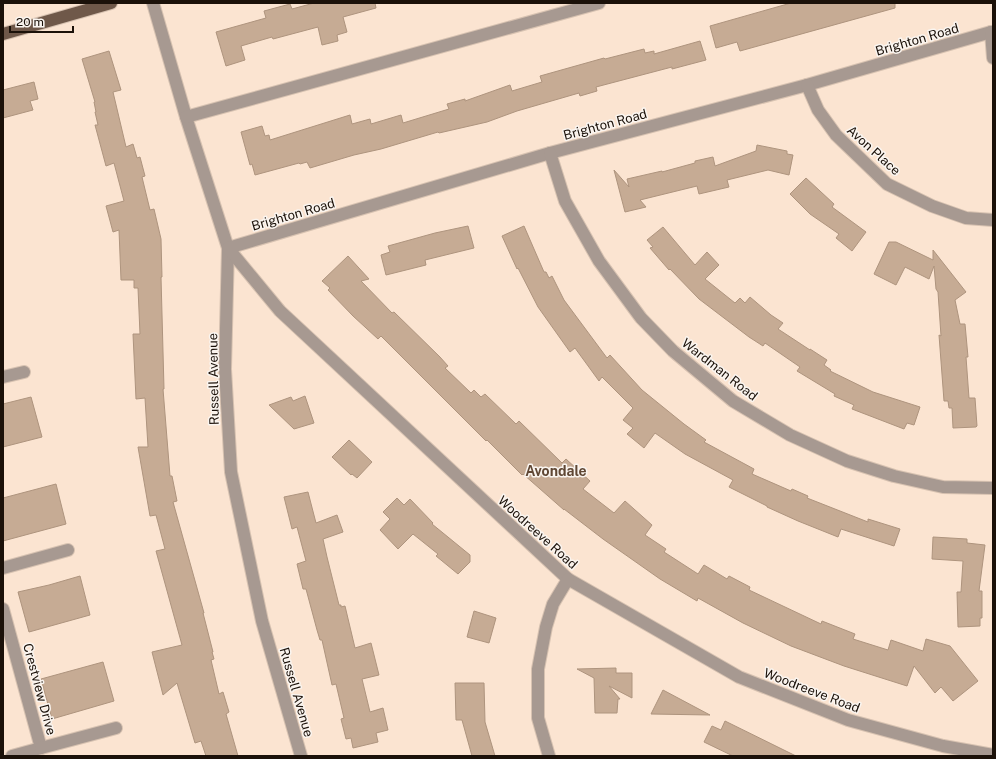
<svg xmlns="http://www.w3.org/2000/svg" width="996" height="759" viewBox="0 0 996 759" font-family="'Public Sans',sans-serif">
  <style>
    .building { fill: #c6ab94; stroke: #ae947e }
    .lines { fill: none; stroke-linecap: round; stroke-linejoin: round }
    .minor-casing { stroke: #d7c2b1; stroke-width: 14 }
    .major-casing { stroke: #d7c2b1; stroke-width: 14 }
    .minor { stroke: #a79991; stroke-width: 12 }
    .major { stroke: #6f5849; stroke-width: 12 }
    .labels { text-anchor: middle; stroke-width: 3; stroke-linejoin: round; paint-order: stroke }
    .street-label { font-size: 13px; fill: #1b1109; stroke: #faf5f0 }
    .neighbourhood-label { font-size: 14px; font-weight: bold; fill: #5f4734; stroke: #faf5f0 }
  </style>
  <rect width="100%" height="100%" fill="#fbe4d1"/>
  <g class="building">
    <path d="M314,3H375L376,8L343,17L347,32L337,35L338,41L322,45L318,27L273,39L272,37L241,46L245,60L226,66L216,32L266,18L264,11L290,4L292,9Z"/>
    <path d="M791,3H895V8L740,51L737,42L716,48L710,26Z"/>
    <path d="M700,41L706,60L672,69V67L596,87L597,91L580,96L579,93L517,111L487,122L439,133L438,132L381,149L354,155L310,168L307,162L300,164L299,163L255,175L252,164L250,165L241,132L262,126L265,136L269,135L270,140L350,115L352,124L370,119L371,124L401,115L403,123L449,109L447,104L465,99V101L510,85L512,91L542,82L540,76L604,58L605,59L644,49L645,53L654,51V54Z"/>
    <path d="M109,51L121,90L113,92L126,147L133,144L137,158L140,157L145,176L142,177L150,210L154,209L161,239L162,277H161L164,389H163L170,476H172L177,501L173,502L204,613H203L213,652H212L214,659L211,660L219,694L223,692L229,712L226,714L238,756H206L201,741L195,743L177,683L163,695L152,652L182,645L156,551L165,549L156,515L150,516L138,447H148L145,398L136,399L133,334H140L138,288H134V280H121L119,230L113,232L106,206L124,201L114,163L106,166L95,125H98L95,112H96L94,102H95L82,59Z"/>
    <path d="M34,82L38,99L30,101L33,110L3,118V90Z"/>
    <path d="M757,145L787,151V154L793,155L789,175L768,170L727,180L729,187L699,194L697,186L640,200L646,207L625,212L614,170L629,187L627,179L662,171V172L695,163V161L713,157L715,166L756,151Z"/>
    <path d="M806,178L834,204L832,207L866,232L852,251L836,238L839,234L810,214L790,194Z"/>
    <path d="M468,226L474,248L425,260L426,265L386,275L381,255L390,252L388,246L435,233Z"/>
    <path d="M524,226L544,272H546L549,278L552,276L564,300L607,358L610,355L642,390L684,424L706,440L704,442L754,469L752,474L791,491L792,489L808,496L807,498L868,522V519L900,529L894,546L841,529L838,537L798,521L767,507V506L729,487L733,480L685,454L655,433L644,448L627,434L633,428L623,420L633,408L602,377L599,381L575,348L570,352L538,307L518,268L517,269L502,236Z"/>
    <path d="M663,227L695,265L707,252L719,265L705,279L735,303L740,298L745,303L750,297L771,315L783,323L778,329L810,350V349L827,360L824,365L831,370L830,371L873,392L920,407L914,425L907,423L904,429L852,409L854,405L834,396L835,394L797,371L800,367L765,343L763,346L749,337L699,299L670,269L669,270L650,248L653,247L647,240Z"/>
    <path d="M889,242H896L933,260V250L966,292L955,300L960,324H965L968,357H966L969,398H975L977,426L976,427L953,428L952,408H949L948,401H944L939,335L941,336L938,292L936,289L934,266L929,279L905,267L896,285L874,274Z"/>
    <path d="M348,256L369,279L361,281L392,313L394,312L440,357L448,366L445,368L471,393L474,390L481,397L485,394L516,424L519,421L562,463L566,459L590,481L583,489L614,513L625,501L652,525L645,535L666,549L664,552L698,574L704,565L727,579L729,576L750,587L749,590L821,624L822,621L855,634L853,639L888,650L891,640L923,651L926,639L950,646L978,681L953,701L941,687L935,693L914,666L907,686L844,666L791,646L743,623L698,598L697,601L660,579L603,539L564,509V510L523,474L522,475L487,440L486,441L381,336L378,339L353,316L328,290L330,288L322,281Z"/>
    <path d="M305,396L314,423L294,429L269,405L291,397L293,401Z"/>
    <path d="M31,397L42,437L3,447V404Z"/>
    <path d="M349,440L372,462L357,478L352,474L351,475L332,457Z"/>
    <path d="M56,484L66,524L3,541V498Z"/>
    <path d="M308,492L316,523L337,515L343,532L323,539L327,557L339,605H341V607L345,606L355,648L371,643L379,675L362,679L370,712L383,708L388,730L376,733L378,742L353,748L351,738L346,739L341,719L344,718L336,684L332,685L322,640H320L317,630L306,589H303L297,564L306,561L297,527L292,529L284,497Z"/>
    <path d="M397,498L404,505L410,499L433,523L432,524L470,555V562L458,574L436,556L438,554L413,534L398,549L380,530L390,519L383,512Z"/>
    <path d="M933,537L967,539V543L985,545L979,591H982V618H980V626L958,627L957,592H961L963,561L932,559Z"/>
    <path d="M80,576L90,615L29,632L18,592L49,585Z"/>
    <path d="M474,611L496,618L489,643L467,637Z"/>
    <path d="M103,662L114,701L52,719L41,679Z"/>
    <path d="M616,668V673H632V698L609,686L620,699H618L617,713H595L594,678L577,669Z"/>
    <path d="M455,683H484L485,722L495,756H472L462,720H456Z"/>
    <path d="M663,690L710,715L651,714Z"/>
    <path d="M725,721L796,756H733L704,742L712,726L721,730Z"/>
  </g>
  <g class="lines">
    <defs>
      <g id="minor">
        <path d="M153,3L186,117L228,248L225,369L231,472L262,621L301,756"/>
        <path d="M991,32L807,85L550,153L228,248L280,311L568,579L739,677L848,720L943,746L993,755"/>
        <path d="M991,32L993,58"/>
        <path d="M807,85L818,110L836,135L887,184L932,206L966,218L993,220"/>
        <path d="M186,117L599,3"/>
        <path d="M550,153L565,201L599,261L641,318L673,351L733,401L790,435L847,461L894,476L943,487L993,488"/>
        <path d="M3,377L24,372"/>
        <path d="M3,568L68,550"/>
        <path d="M3,609L41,748L12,756"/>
        <path d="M41,748L116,728"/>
        <path d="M549,756L538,718V669L546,627L553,604L568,579"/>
      </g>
      <path id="major" d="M3,34L111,3"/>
    </defs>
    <use href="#minor" class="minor-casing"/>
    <use href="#major" class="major-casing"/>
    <use href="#minor" class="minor"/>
    <use href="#major" class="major"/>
  </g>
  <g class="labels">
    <g class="street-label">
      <text transform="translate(917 39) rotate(-16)" y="5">Brighton Road</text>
      <text transform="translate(605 124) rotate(-15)" y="5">Brighton Road</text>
      <text transform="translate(874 150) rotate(42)" y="5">Avon Place</text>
      <text transform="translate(293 214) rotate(-16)" y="5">Brighton Road</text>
      <text transform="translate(720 369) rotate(38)" y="5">Wardman Road</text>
      <text transform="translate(213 379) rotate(-91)" y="5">Russell Avenue</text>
      <text transform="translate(538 532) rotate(42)" y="5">Woodreeve Road</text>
      <text transform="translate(40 689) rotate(75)" y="5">Crestview Drive</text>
      <text transform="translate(812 690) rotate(21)" y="5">Woodreeve Road</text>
      <text transform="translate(297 692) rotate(74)" y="5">Russell Avenue</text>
    </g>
    <g class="neighbourhood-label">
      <text x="556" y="476">Avondale</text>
    </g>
  </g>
  <rect width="996" height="759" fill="none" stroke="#1b1109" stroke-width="8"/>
  <path d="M10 26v6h63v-6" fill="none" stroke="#1b1109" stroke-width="2"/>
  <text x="16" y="26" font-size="12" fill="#1b1109" stroke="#faf5f0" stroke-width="3" paint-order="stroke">20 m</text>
</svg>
